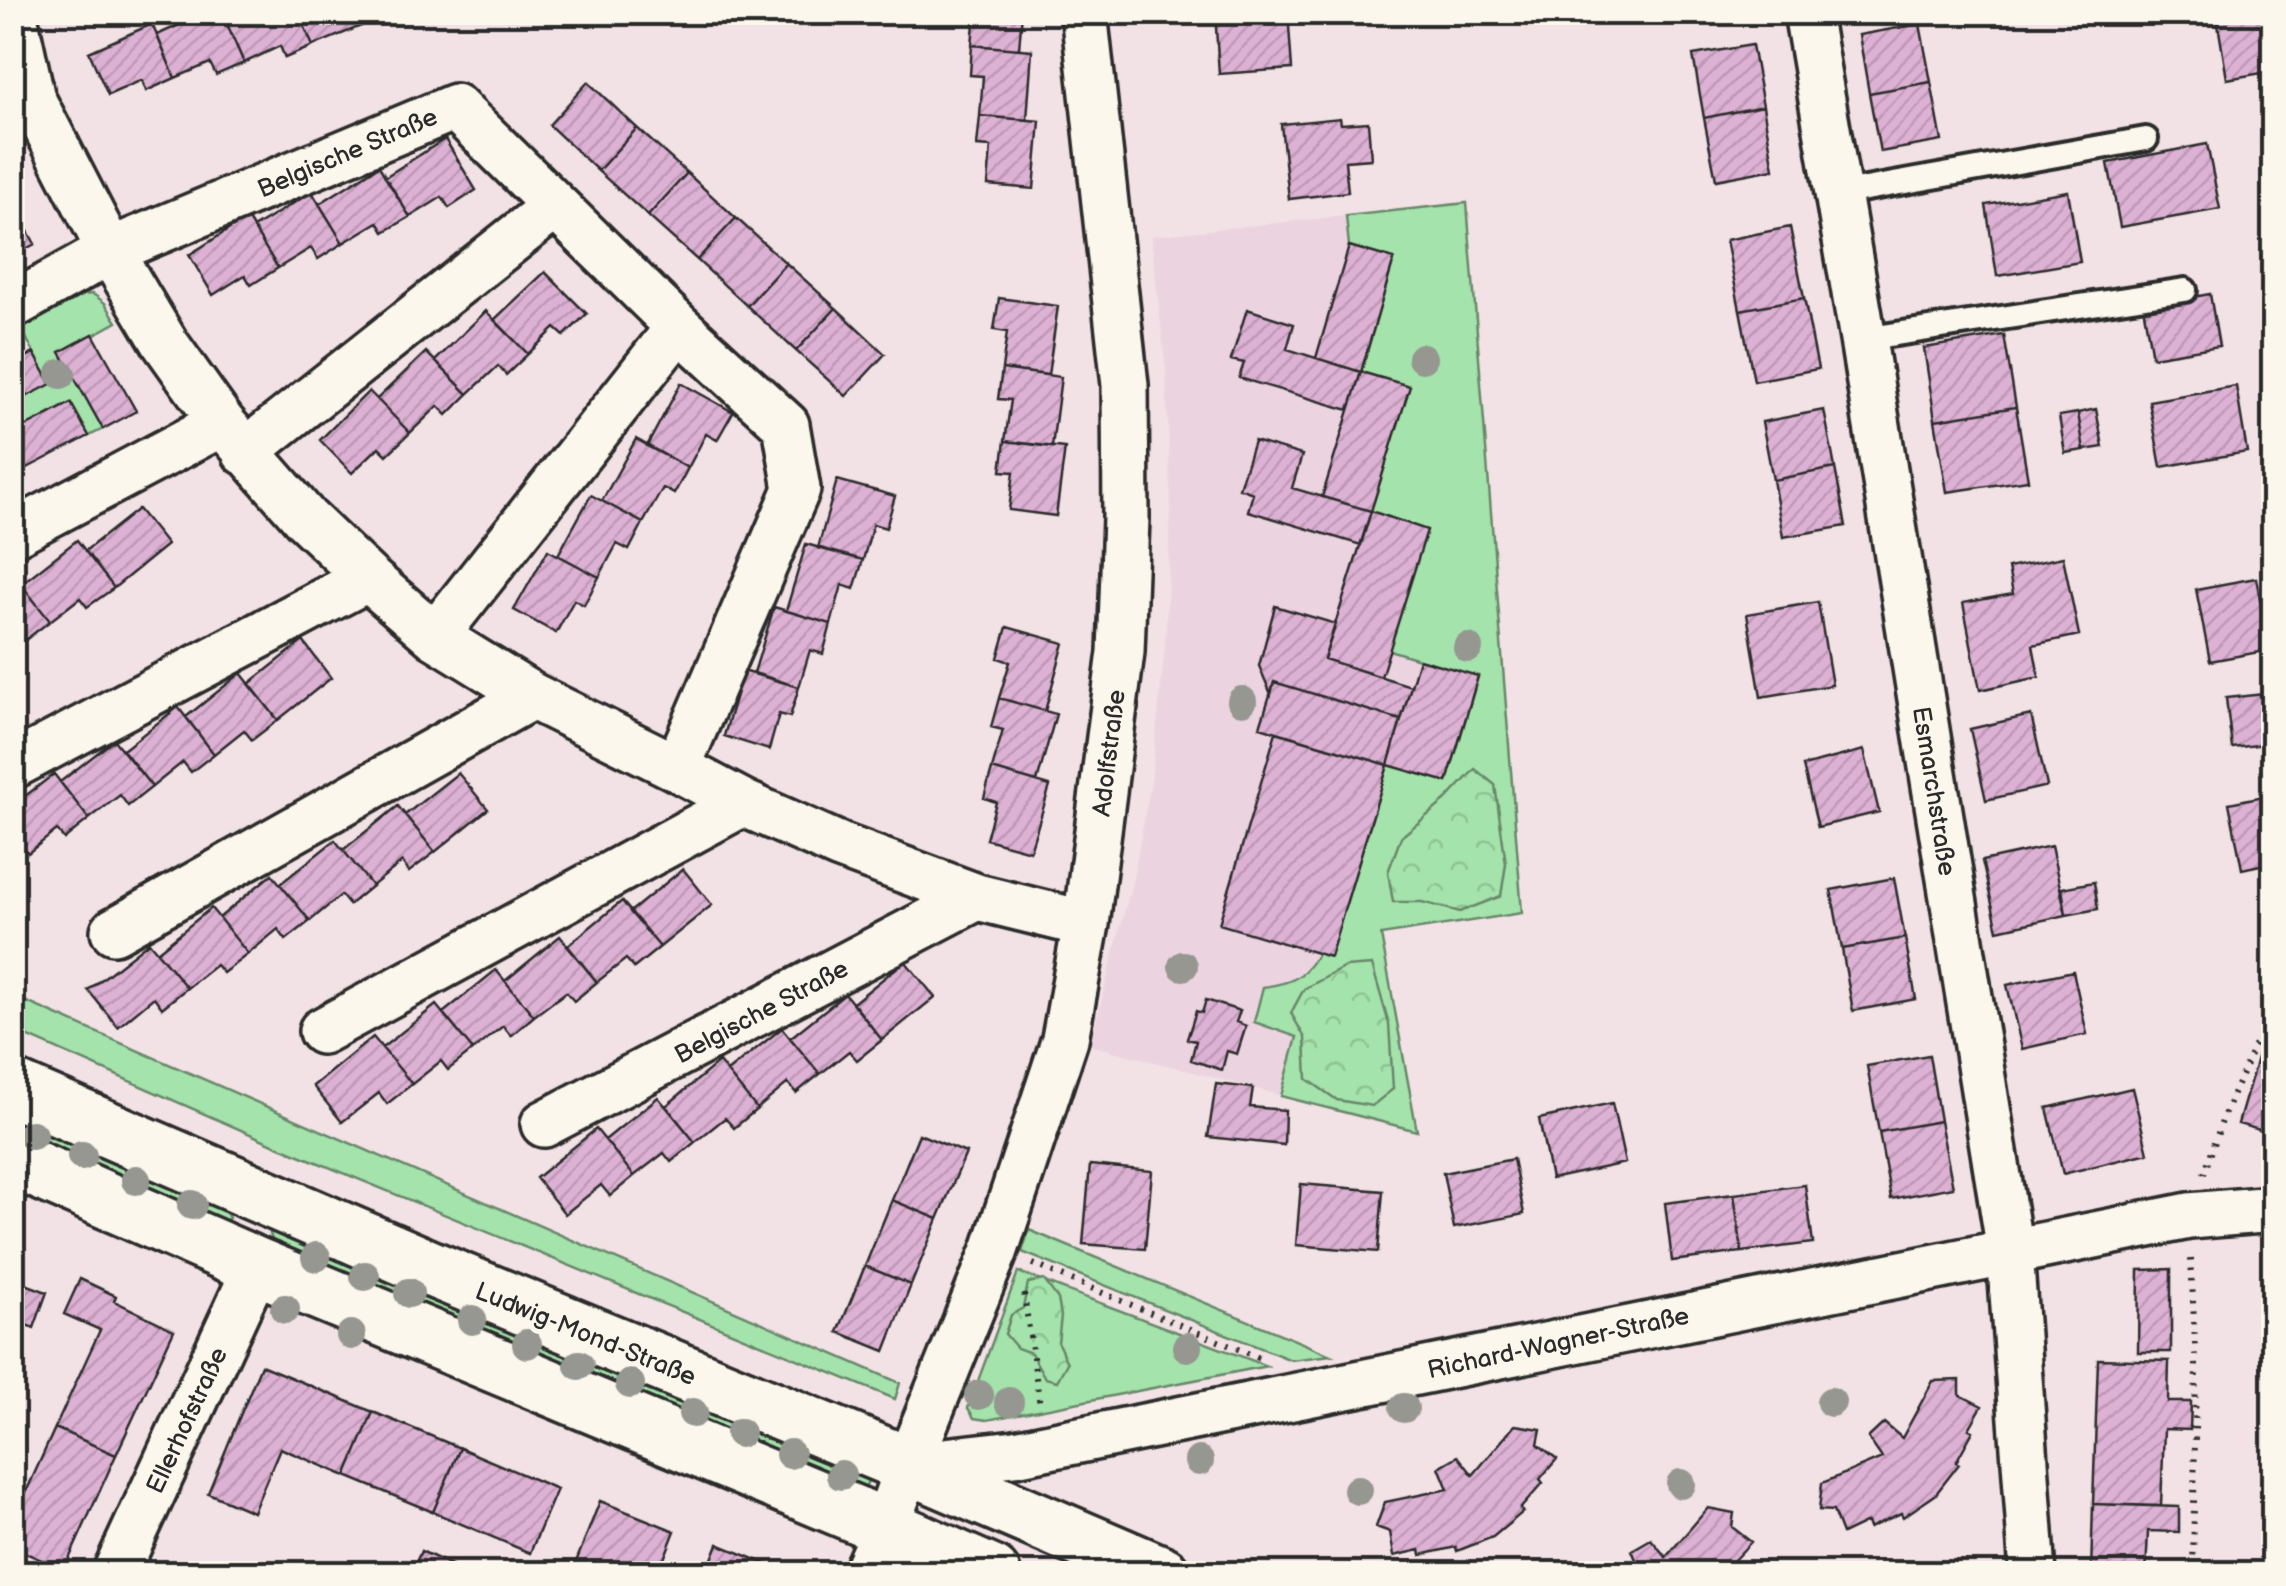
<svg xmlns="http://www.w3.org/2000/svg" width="2286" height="1586" font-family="'Balsamiq Sans',sans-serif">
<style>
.built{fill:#ecd3e0}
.grass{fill:#a4e3ab;stroke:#68876b;stroke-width:2.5}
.forest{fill:url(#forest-crowns);stroke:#68876b;stroke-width:2.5}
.building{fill:url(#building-hatch);stroke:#2b2b2b;stroke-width:2.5}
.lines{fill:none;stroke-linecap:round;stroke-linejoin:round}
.lane-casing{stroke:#2b2b2b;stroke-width:30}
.street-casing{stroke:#2b2b2b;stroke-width:52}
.secondary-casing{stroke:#2b2b2b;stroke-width:62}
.path{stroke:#2b2b2b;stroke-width:6;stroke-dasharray:2.5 8;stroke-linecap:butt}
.lane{stroke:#fbf7ec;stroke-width:22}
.street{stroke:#fbf7ec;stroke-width:45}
.secondary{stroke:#fbf7ec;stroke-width:55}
.tree{fill:#959790}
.labels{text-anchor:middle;stroke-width:10;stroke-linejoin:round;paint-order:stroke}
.street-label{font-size:25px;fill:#2b2b2b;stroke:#fbf7ec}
</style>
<defs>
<pattern id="forest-crowns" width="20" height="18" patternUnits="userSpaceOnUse" patternTransform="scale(2.5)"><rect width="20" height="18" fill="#a4e3ab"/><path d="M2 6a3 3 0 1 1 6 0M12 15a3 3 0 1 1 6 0" fill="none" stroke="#8dc393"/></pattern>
<pattern id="building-hatch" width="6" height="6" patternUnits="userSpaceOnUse" patternTransform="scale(2.5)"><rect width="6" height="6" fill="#ddb1d4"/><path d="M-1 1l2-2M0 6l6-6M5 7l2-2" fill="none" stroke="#be98b6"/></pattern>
</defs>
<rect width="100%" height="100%" fill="#f2e2e5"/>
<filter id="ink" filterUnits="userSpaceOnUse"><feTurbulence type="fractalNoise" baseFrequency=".01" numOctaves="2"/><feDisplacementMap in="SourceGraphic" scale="20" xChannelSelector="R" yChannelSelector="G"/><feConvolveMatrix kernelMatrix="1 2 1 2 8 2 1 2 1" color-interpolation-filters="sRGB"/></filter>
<g filter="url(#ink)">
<!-- built -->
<path class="built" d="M1467,203L1522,913L1381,935L1417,1131L1090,1045L1133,879L1151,782L1165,646L1171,509L1166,371L1151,236Z"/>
<!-- grass -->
<path class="grass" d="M1467,203L1522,913L1381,935L1417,1131L1281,1096L1297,1037L1254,1022L1263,987C1291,983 1303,979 1318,953L1330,957L1388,765L1447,782L1478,677L1389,650L1371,511L1409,387L1361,372L1394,259L1349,246L1346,216Z
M93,294L105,303L117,322L61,353L103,429L89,436L70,403L13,434V404L50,383L21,328L82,295Z
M13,996L900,1383L895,1399L280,1147L13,1030Z
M13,1116L224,1209L229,1218L219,1226L13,1137Z
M279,1229L870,1476L862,1495L275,1248L270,1234Z
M1029,1230L1331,1355L1291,1360L1022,1252Z
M1018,1272L1267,1366L987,1420L974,1418L968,1408Z"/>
<!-- forest -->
<path class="forest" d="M1475,769L1495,785L1506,864L1501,896L1460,912L1422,902H1393L1388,872L1401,837L1446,800Z
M1372,965L1389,1024L1393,1089L1372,1106L1337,1100L1307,1079L1305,1038L1291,1013L1304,989L1345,967Z
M1044,1280L1058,1299L1061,1316L1058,1343L1067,1363L1057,1381L1045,1378L1031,1353L1017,1348L1005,1334L1011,1315L1023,1308L1028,1283Z"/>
<!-- building -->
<path class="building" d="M208,12H222L244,63L216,75L210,63L175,78L157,35Z
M242,12H298L313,46L285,58L280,46L244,63L225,20Z
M298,12H375L378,19L313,46Z
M975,12H1022L1019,49L972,45Z
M1215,12H1288L1292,69L1219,74Z
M2216,12H2274V71L2227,79Z
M152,24L175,78L146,91L142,80L108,95L89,52Z
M1920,24L1931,82L1869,93L1859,35Z
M972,45L1032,50L1027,120L980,116L983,76L970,75Z
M1752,45L1763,106L1704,118L1693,55Z
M588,82L637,128L598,171L549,125Z
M1931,82L1942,141L1880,152L1869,93Z
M1763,106L1774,169L1716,180L1704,118Z
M980,116L1040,121L1034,189L988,185L991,147L977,146Z
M1340,118L1341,124L1368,122L1371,159L1345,161L1348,192L1289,199L1281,124Z
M637,128L687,173L648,216L598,171Z
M445,139L476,190L449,208L442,197L410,217L385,177Z
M2207,144L2220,209L2120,227L2108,163Z
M379,166L410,217L384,232L378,222L343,243L319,204Z
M687,173L736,218L697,260L648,216Z
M2068,191L2080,262L1997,276L1986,205Z
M312,192L343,243L318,259L311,248L278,268L253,228Z
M12,202L35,244L12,256Z
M247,218L278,268L251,285L245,275L213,295L189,255Z
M736,218L786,263L747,306L697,260Z
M1790,227L1804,298L1740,310L1726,240Z
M1349,246L1394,259L1361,372L1316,358Z
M786,263L836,308L796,351L747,306Z
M545,272L587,314L564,336L555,328L528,354L494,320Z
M2210,294L2219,346L2152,357L2143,306Z
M999,298L1058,306L1048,375L1002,369L1007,332L994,330Z
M1804,298L1818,369L1754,381L1740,310Z
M836,308L885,354L846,396L796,351Z
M1247,309L1294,324L1287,349L1361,372L1349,410L1239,378L1244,363L1231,360Z
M486,311L528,354L506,375L498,366L468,394L435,361Z
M93,334L136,411L103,429L60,352Z
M2004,335L2016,407L1935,420L1924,348Z
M426,352L468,394L447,415L438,406L410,433L377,399Z
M34,353L51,384L12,404V365Z
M1002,369L1061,377L1052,447L1005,441L1011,400L998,399Z
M1361,372L1410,386L1371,511L1322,497Z
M681,383L733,412L717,440L706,434L688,468L647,446Z
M2236,386L2247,452L2161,467L2149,401Z
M369,391L410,433L387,455L379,447L352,473L320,440Z
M71,403L89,436L12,476V434Z
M2016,407L2028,480L1947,492L1935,420Z
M2096,409L2103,447L2084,450L2078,413Z
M1824,410L1835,468L1773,480L1762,422Z
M2078,413L2084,450L2065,453L2059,416Z
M636,439L688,468L674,494L663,488L643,523L602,501Z
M1005,441L1065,448L1056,516L1009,510L1014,472L1001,471Z
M1254,441L1302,455L1292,488L1371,511L1361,545L1248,511L1253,493L1239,488Z
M1835,468L1846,526L1783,537L1773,480Z
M837,480L895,496L886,528L873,524L863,560L818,548Z
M591,495L643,523L629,550L617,544L599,577L558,555Z
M138,509L167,545L114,588L85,551Z
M1371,511L1427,530L1381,677L1324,659Z
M77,540L114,588L87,607L80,598L50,621L21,584Z
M806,544L863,560L854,589L842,585L831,624L786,611Z
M548,550L599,577L584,605L574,600L556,633L514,610Z
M2063,557L2079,635L2033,645L2039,677L1980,690L1963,603L2013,594L2008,568Z
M13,574L50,621L24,641L16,631L12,634Z
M2256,578L2270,650L2210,661L2196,589Z
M1818,602L1832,685L1761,697L1747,614Z
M1275,606L1336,624L1324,659L1411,686L1401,720L1274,682L1271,694L1259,666Z
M774,607L831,624L823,654L810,650L799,687L754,673Z
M1007,627L1064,643L1045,711L999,698L1010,662L998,658Z
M303,641L331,678L278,720L249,684Z
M1419,659L1478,676L1447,782L1388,765Z
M743,671L799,687L790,717L779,714L769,750L724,736Z
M241,673L278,720L252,740L244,730L214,754L186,717Z
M1274,682L1401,720L1388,765L1260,727Z
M2274,693V743L2232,748L2226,698Z
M999,698L1056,714L1037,782L992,769L1003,730L991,727Z
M178,707L214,754L191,772L183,762L152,787L123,750Z
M2031,715L2047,786L1986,800L1970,729Z
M1276,732L1388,765L1330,957L1219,924Z
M114,740L152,787L128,806L120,795L89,819L60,782Z
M1864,750L1879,812L1818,827L1803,766Z
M992,769L1050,786L1030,851L986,839L996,802L984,798Z
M458,773L488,809L435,852L405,815Z
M54,774L89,819L64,839L57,830L28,853L12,834V806Z
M2274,794V862L2242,869L2229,803Z
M398,806L435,852L409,872L402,862L372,886L343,850Z
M335,840L372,886L349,905L341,895L310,921L280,884Z
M2051,846L2066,915L1998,930L1982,861Z
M683,869L712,905L660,947L630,912Z
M272,874L310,921L286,940L278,929L248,954L219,918Z
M1894,878L1905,938L1842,949L1831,890Z
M2094,882L2098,909L2066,915L2062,888Z
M622,901L660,947L634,968L626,959L597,982L567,946Z
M211,908L248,954L223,973L216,965L187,988L157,952Z
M560,936L597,982L574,1001L566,992L534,1016L505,981Z
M1905,938L1916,999L1853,1011L1842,949Z
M149,942L187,988L162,1008L154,997L118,1027L88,990Z
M905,961L935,997L882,1040L853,1003Z
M496,970L534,1016L511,1036L503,1026L473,1050L443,1013Z
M2073,971L2087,1034L2022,1049L2007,985Z
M845,994L882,1040L857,1060L849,1051L820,1074L790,1038Z
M1206,1000L1240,1011L1236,1022L1246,1026L1237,1054L1227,1051L1222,1070L1191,1060L1196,1041L1187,1039L1196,1011L1202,1013Z
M436,1005L473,1050L448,1070L441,1061L412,1084L382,1048Z
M782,1028L820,1074L796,1093L788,1083L757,1109L727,1072Z
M373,1037L412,1084L387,1104L379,1093L342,1122L313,1086Z
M1929,1055L1940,1121L1879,1132L1867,1066Z
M2258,1055L2274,1059V1134L2238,1124Z
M719,1062L757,1109L734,1128L725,1118L695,1142L666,1106Z
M1216,1084L1253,1088L1250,1107L1285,1110L1284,1145L1208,1137Z
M2132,1088L2148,1153L2063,1174L2047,1108Z
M658,1097L695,1142L671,1162L664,1153L634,1176L605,1140Z
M1612,1103L1625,1163L1551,1179L1539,1119Z
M1940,1121L1953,1187L1891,1199L1879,1132Z
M596,1129L634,1176L610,1196L601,1185L565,1214L536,1178Z
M919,1134L966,1153L938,1219L892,1200Z
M1513,1159L1524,1214L1454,1228L1443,1173Z
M1090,1165L1152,1171L1145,1249L1083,1244Z
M1301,1184L1383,1191L1378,1252L1296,1245Z
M1805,1185L1813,1243L1742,1252L1734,1194Z
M1734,1194L1742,1252L1672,1261L1665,1203Z
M892,1200L938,1219L911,1285L865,1266Z
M865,1266L911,1285L885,1351L838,1332Z
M2171,1269V1352H2138L2139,1270Z
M12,1279L47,1292L34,1328L12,1320Z
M80,1279L116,1296L114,1301L174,1330L116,1455L55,1428L100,1330L64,1314Z
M2098,1359L2169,1361L2168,1402H2191L2190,1430L2164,1429L2161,1506L2093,1504Z
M261,1365L373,1412L346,1476L280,1448L253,1512L208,1493Z
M1960,1380V1395L1982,1406L1969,1429L1973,1431L1956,1462L1959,1464L1935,1495L1903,1517L1901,1513L1869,1528L1867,1522L1842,1534L1833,1511L1819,1510L1822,1483L1882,1458L1868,1438L1884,1423L1902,1438L1933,1381Z
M373,1412L460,1448L433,1512L346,1476Z
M1515,1425L1541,1429L1538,1444L1557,1459L1540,1479L1543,1483L1520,1509L1523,1512L1493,1537L1457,1551L1456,1547L1421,1555L1420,1550L1394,1556L1390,1532L1376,1527L1385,1502L1448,1489L1439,1467L1458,1456L1473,1475Z
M55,1428L116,1455L64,1570L12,1547V1523Z
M460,1448L557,1489L530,1553L433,1512Z
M600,1501L675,1531L658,1574H603L576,1562Z
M2093,1504L2179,1507V1532L2148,1531L2146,1574H2091Z
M1708,1508L1734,1513L1732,1527L1751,1542L1732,1562L1737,1566L1729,1574H1631L1641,1572L1632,1550L1651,1539L1666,1557Z
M718,1544L791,1574H706Z
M421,1551L471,1574H411Z"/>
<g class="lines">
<defs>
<path id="lane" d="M1838,194L2146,139
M1863,339L2185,290"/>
<path id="street" d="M13,12L32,99L110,251L165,343L222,423L306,519L368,578L435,636L532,696L677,768L743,803L840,846L977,897L1086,924
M1807,12L1863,339L2010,1251L2033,1574
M12,306L110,251L455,107L679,327L786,425L797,489L677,768
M245,452L555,206
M12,534L222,423
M435,636L679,327
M12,766L368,578
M114,931L532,696
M322,1031L743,803
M544,1124L977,897
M908,1465L995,1250L1065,1039L1086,924L1121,652L1126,518L1125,385L1084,12
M115,1574L257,1266
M865,1574L886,1527L908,1465L1015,1453L2189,1216L2274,1209"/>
<path id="secondary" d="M12,1088L429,1268L908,1465L1162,1574
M12,1159L257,1266L886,1527L992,1574"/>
</defs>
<!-- lane casing -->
<use href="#lane" class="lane-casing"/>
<!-- street casing -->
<use href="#street" class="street-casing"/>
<!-- secondary casing -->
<use href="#secondary" class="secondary-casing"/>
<!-- path -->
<path class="path" d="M2204,1174L2224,1115L2255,1044L2274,1041
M2191,1259L2196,1364L2193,1574
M1033,1264L1262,1359
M1024,1294L1040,1406"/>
<!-- lane -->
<use href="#lane" class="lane"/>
<!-- street -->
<use href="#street" class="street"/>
<!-- secondary -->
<use href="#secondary" class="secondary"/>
</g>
<!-- trees -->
<g class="tree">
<circle cx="1422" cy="358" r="15"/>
<circle cx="61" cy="374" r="15"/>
<circle cx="1468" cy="648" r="15"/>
<circle cx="1242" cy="701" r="15"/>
<circle cx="1183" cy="966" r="15"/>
<circle cx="32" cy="1135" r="15"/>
<circle cx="82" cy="1156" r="15"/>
<circle cx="136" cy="1180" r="15"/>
<circle cx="192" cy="1205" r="15"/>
<circle cx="316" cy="1257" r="15"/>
<circle cx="365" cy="1276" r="15"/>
<circle cx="409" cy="1293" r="15"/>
<circle cx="285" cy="1309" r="15"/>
<circle cx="472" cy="1320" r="15"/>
<circle cx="351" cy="1335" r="15"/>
<circle cx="527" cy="1344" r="15"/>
<circle cx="1187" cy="1347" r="15"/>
<circle cx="579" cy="1365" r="15"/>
<circle cx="630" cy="1384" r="15"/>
<circle cx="979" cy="1395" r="15"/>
<circle cx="1009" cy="1402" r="15"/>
<circle cx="1831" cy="1402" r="15"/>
<circle cx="1404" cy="1408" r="15"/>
<circle cx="693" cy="1413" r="15"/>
<circle cx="740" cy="1433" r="15"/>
<circle cx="790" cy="1454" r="15"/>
<circle cx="1199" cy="1461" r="15"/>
<circle cx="841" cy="1475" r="15"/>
<circle cx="1681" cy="1484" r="15"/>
<circle cx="1358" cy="1490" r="15"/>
</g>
</g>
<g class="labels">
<!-- street labels -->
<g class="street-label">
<text transform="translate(347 152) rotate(-23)" y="9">Belgische Straße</text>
<text transform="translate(1108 753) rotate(-83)" y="9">Adolfstraße</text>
<text transform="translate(1935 791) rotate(81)" y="9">Esmarchstraße</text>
<text transform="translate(761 1011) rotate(-28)" y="9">Belgische Straße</text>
<text transform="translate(586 1333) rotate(22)" y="9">Ludwig-Mond-Straße</text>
<text transform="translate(1558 1342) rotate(-12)" y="9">Richard-Wagner-Straße</text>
<text transform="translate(186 1420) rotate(-65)" y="9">Ellerhofstraße</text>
</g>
</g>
<!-- margin -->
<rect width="2286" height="1586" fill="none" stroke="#fbf7ec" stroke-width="50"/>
<rect x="25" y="25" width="2236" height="1536" fill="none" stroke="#2b2b2b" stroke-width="4" filter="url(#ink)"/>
</svg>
